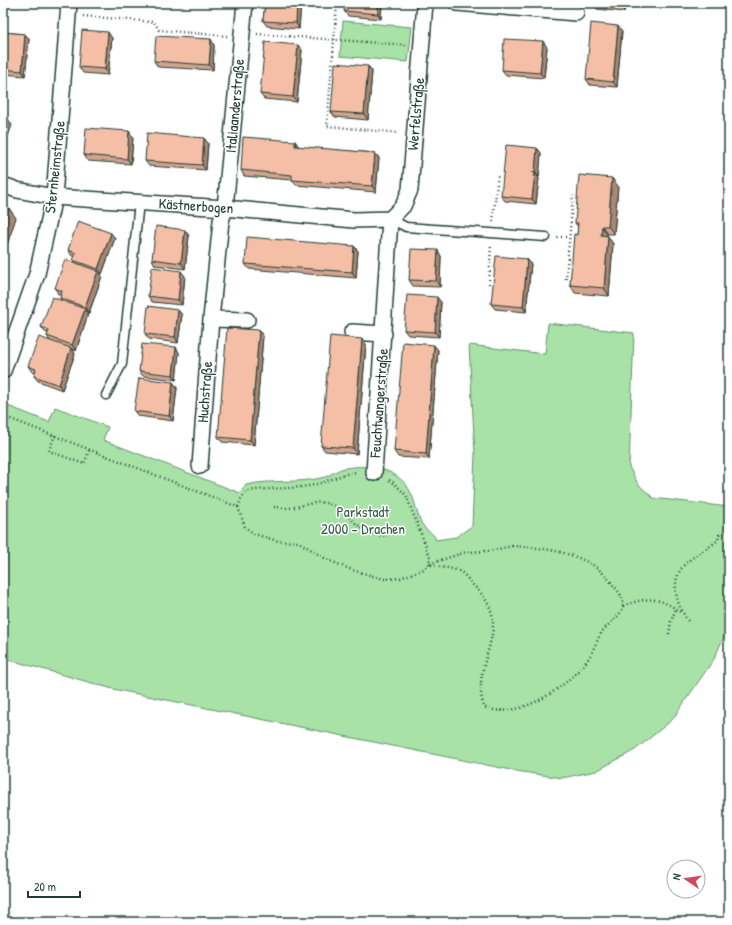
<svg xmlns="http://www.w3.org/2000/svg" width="732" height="925" font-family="'Patrick Hand',sans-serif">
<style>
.green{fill:#a8e2a7;stroke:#64906e}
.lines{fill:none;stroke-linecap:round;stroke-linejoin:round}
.service-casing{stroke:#1f3d34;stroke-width:11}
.minor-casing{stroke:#1f3d34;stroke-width:18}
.path{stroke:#1f3d34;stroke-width:2.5;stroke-dasharray:1 3;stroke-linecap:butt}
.service{stroke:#fff;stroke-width:8}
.minor{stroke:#fff;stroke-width:15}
.wall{fill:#d2a48f;stroke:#1f3d34}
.shaded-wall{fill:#ab8674;stroke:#1f3d34}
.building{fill:#f4bfa6;stroke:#1f3d34}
.labels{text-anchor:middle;stroke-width:3;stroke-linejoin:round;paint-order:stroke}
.street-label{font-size:15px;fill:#1f3d34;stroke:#fff}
.park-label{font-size:15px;fill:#3a5e4b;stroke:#fff}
</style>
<rect width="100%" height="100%" fill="#fff"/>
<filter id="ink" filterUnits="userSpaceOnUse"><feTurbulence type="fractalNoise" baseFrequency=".025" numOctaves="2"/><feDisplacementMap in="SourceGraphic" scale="8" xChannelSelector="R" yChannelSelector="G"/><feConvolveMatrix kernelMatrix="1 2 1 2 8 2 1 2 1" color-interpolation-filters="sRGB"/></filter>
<g filter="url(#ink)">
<!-- green -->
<path class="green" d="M343,21L412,27L408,62L340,56Z
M548,323L634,333L629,467L638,484L653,498L729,507V625L714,659L672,720L635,750L596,771L562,778L516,771L113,689L3,658V404L49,422L55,407L108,427L103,440L240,493L246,485C271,479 299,484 325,477C330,475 336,471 341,469C366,463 399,467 411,493C416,503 417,518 424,527C428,533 433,531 436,540L456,537L472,526L475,454L469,345L545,354Z"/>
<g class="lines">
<defs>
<path id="service" d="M390,219L406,227L546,237
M106,395L122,364L139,202"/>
<path id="minor" d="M457,3L576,13
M3,185L17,190L54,197L225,208L354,220L390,219
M390,219L403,206L410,190L425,3
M211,319L247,320
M352,332L384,334
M3,371L37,274L54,197L69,3
M200,466L211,319L221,221L225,208L245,3
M374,473L390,219"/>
</defs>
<!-- service casing -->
<use href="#service" class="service-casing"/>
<!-- minor casing -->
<use href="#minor" class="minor-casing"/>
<!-- path -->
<path class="path" d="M337,3L327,126L399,133
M83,16L154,22L159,30L227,36
M257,34L406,45
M493,221L498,174
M557,237H569
M566,279L573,195
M489,284L491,244
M3,416L238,507L245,527L254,534L278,541L299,542L326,559L352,570L384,579L400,578L424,569L429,564L430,557L406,495L394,483L387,479
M55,435L49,451L84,464L90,448
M238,507L241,499L247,491C268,488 289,489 309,486C326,483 341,473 358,472
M274,507C278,507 282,508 286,508C300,508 316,499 329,504C351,511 361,540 388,535
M512,546C537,547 569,551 591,564C599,568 608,578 613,585C618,591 623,596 623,604C624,615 608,623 602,632C596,641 593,653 586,662C567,687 517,722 484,707C483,703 481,697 481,692C478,652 514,623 474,586C469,581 465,574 459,571C450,567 439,568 429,564L466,552L489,551Z
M623,606C648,596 660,597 682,613
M688,621C676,604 669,581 685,564C693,556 709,548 718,540L720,531
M669,634L671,621L676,609"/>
<!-- service -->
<use href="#service" class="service"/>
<!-- minor -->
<use href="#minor" class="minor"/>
</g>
<!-- wall -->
<path class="wall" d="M103,3H116V4Z
M265,3H301L299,29L267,26L263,21Z
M382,3L381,19L348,16L344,11Z
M593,3H625L624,12L597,9L593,4Z
M622,31L617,87L590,85L586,79Z
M3,32L25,34L29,39L25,76L3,74Z
M112,38L108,75L83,73L79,67Z
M214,45L213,70L158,67L154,61Z
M547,47L544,78L506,75L502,70Z
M302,50L297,102L264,99L260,94Z
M368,66L372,71L368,120L335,117L331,112Z
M133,137L131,164L88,161L84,155Z
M295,141L299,147L375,153L379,158L376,192L296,185L292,180L244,176L241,170Z
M208,143L206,170L149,166L145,161Z
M537,148L541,153L539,177H538L539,178L536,204L505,201L501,196Z
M618,186L614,234H607V236L613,244L609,296L575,293L570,285L577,235L578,227L575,223Z
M185,230L189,236L185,269L155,265L152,259Z
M115,238L102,274H100L102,276L89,313L87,312L88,314L76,351L72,349L75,354L62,390L38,381L34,376L35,373L32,372L28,366L50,341L47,336L48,333L45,332L41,327L62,301L60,298L61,295L58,294L55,288L75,263L73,260L75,257L72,256L68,250Z
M354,246L358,251L356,278L249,269L245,264Z
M441,256L440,287L413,286L409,280Z
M527,259L531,264L526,312L495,309L491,304Z
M185,276L182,305L152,302L148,296Z
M441,302L439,337L408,335L404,330Z
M178,310L182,315L178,343L149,339L145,334Z
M259,330L263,336L254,445L222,442L218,437Z
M366,344L357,454L325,451L321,446Z
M176,347L179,353L176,380L143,376L139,371Z
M438,350L429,459L398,457L394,451Z
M173,382L177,388L173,421L138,416L134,411Z"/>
<!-- shaded-wall -->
<path class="shaded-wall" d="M297,3H301L299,29L296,23Z
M378,3H382L381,19L378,14Z
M620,3H625L624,12L620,6Z
M618,26L622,31L617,87L613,82Z
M108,32L112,38L108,75L105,69Z
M25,34L29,39L25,76L22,71Z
M211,39L214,45L213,70L209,65Z
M543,41L547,47L544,78L540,73Z
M298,45L302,50L297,102L293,97Z
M368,66L372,71L368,120L364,114Z
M8,119L12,125L4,148L3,147V134Z
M129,131L133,137L131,164L127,159Z
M204,138L208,143L206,170L202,165Z
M295,141L299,147L295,146Z
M537,148L541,153L539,177L535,172Z
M375,153L379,158L376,192L372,186Z
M535,173L539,178L536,204L532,199Z
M612,178L618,186L614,234L608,226Z
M9,208L16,218L3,257V225Z
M602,226L607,234V243L601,235Z
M185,230L189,236L185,269L181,263Z
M111,233L115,238L102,274L98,269Z
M608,236L613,244L609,296L604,288Z
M354,246L358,251L356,278L352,272Z
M438,250L441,256L440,287L436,281Z
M527,259L531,264L526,312L523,307Z
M98,271L102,276L89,313L85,307Z
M181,271L185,276L182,305L178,300Z
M437,297L441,302L439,337L435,332Z
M85,309L88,314L76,351L72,345Z
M178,310L182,315L178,343L175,337Z
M259,330L263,336L254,445L250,440Z
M362,339L366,344L357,454L353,448Z
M434,345L438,350L429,459L426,454Z
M176,347L179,353L176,380L173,375Z
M71,348L75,354L62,390L59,385Z
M173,382L177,388L173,421L169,416Z"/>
<!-- building -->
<path class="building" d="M265,3H297L296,23L263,21Z
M345,3H378V14L344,11Z
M593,3H620V6L593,4Z
M591,23L618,26L613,82L586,79Z
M82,30L108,32L105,69L79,67Z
M3,32L25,34L22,71L3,69Z
M156,36L211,39L209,65L154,61Z
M504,39L543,41L540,73L502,70Z
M265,42L298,45L293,97L260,94Z
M335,63L368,66L364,114L331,112Z
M3,117L8,119L3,134Z
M86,128L129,131L127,159L84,155Z
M147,133L204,138L202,165L145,161Z
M243,137L295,141V146L375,153L372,186L292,180V175L241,170Z
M506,145L537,148L535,172H532L535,173L532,199L501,196Z
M579,175L612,178L608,226H602L601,235L608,236L604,288L570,285L574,234L577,235L578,223H575Z
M3,206L9,208L3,225Z
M78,221L111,233L98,269L73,260L76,253L68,250Z
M156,226L185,230L181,263L152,259Z
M247,237L354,246L352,272L245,264Z
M411,249L438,250L436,281L409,280Z
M496,256L527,259L523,307L491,304Z
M65,259L98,271L85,307L60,298L62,291L55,288Z
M152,267L181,271L178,300L148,296Z
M407,295L437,297L435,332L404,330Z
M52,297L85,309L72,345L47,336L49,330L41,327Z
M148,306L178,310L175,337L145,334Z
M227,328L259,330L250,440L218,437Z
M330,336L362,339L353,448L321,446Z
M39,337L71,348L59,385L34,376L36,369L28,366Z
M403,342L434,345L426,454L394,451Z
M142,344L176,347L173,375L139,371Z
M139,378L173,382L169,416L134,411Z"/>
</g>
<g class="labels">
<!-- street labels -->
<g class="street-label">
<text transform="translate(235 106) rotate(-85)" y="5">Italiaanderstraße</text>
<text transform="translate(416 114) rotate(-85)" y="5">Werfelstraße</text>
<text transform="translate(55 167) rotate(-84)" y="5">Sternheimstraße</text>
<text transform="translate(196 206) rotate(4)" y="5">Kästnerbogen</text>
<text transform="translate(205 392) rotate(-86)" y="5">Huchstraße</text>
<text transform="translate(379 403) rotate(-86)" y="5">Feuchtwangerstraße</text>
</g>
<!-- park labels -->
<g class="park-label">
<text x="363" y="517">Parkstadt<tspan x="363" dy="17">2000 – Drachen</tspan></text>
</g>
</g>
<!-- margin -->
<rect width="732" height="925" fill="none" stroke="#fff" stroke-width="16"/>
<rect x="8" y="8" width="716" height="909" fill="none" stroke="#1f3d34" stroke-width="1.5" filter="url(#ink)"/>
<!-- north arrow -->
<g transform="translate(686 879) rotate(283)"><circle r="19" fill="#ffffff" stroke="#a5b1ae"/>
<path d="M0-3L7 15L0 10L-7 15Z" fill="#d1495b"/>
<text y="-6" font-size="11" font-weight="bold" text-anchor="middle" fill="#1f3d34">N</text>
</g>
<!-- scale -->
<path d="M28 891v6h52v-6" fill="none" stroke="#1f3d34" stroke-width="2"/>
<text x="34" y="891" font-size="12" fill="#1f3d34" stroke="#ffffff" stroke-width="3" paint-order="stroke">20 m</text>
</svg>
